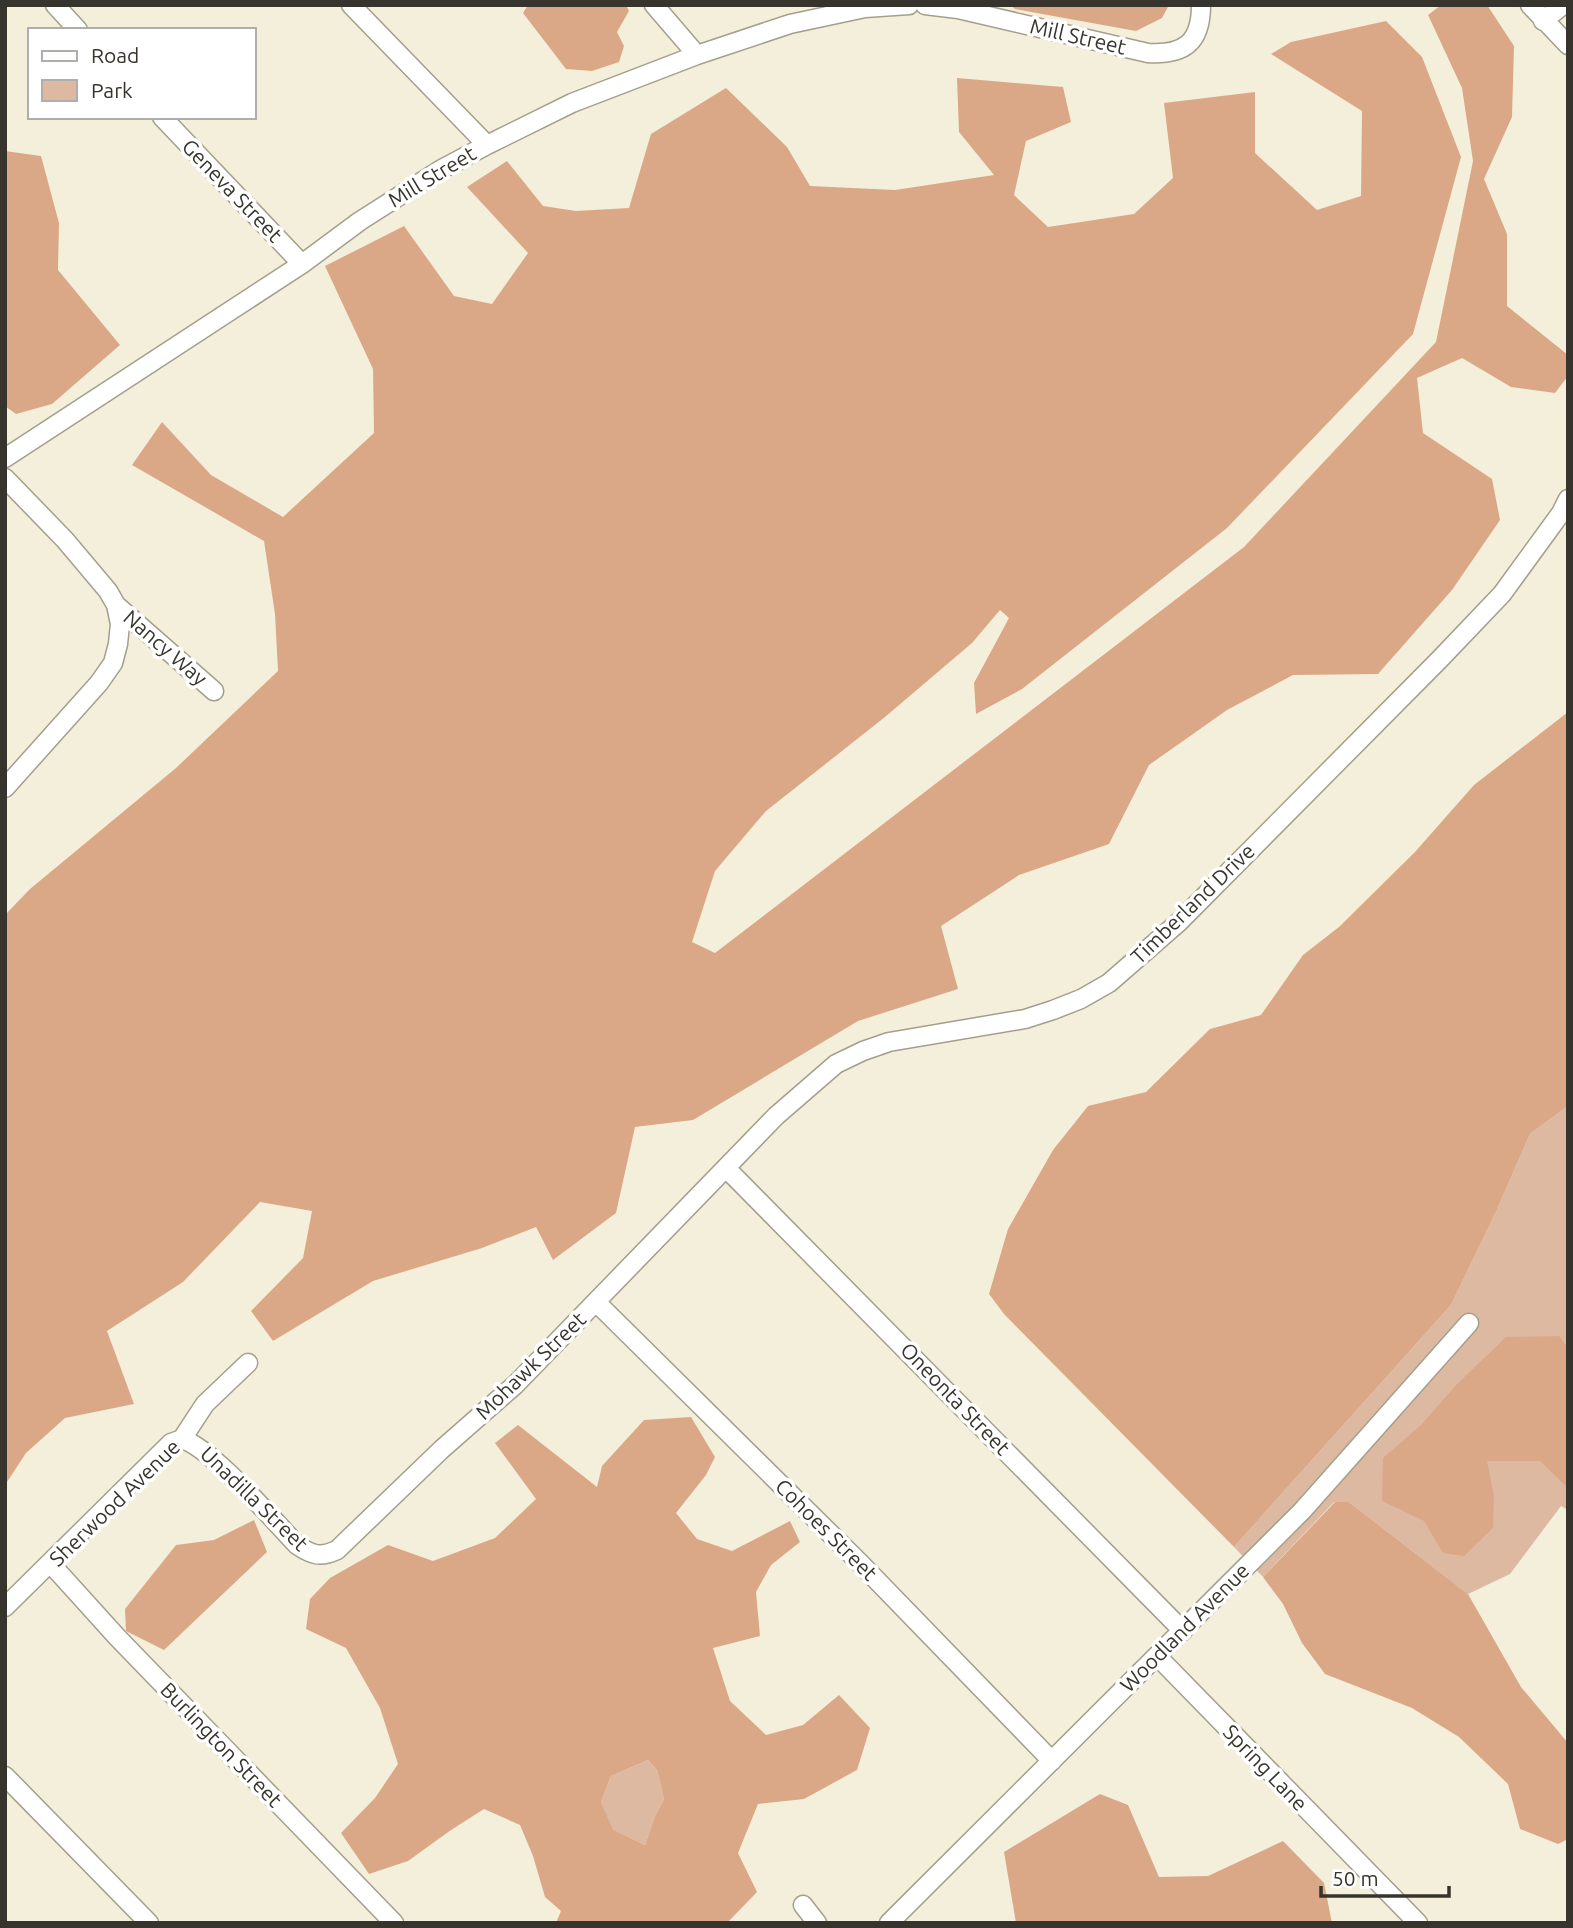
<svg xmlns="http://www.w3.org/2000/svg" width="1573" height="1928" font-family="Ubuntu,sans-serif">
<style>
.green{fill:#deb9a2}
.forest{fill:#dba887;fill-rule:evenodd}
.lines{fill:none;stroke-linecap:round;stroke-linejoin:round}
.street-casing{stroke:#a49f8c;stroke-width:21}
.street{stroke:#fff;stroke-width:18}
.labels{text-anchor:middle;stroke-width:7;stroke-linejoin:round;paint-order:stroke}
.street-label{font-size:21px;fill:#36342c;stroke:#fff}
</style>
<rect width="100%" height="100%" fill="#f4efda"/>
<!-- green -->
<path class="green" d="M1568,1106V1510L1561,1506L1510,1574L1468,1594L1349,1502H1334L1263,1577L1234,1547L1451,1305L1495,1214L1530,1134Z
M648,1760L657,1770L664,1799L655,1816L645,1845L612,1830L601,1802L611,1776Z"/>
<!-- forest -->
<path class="forest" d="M528,5H626L629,11L617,32L624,46L619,62L592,71L566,69L523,13Z
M1010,5H1169L1162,18L1136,31L1015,9Z
M1441,5H1487L1514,46L1512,117L1484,179L1507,234V306L1568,355V376L1555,393L1511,387L1462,358L1417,378L1423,433L1492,479L1500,520L1452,590L1378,674L1293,675L1227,710L1149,765L1109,844L1019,875L941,926L958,989L858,1021L693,1120L635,1127L616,1213L553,1260L536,1227L482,1248L373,1281L273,1341L251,1311L303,1258L312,1211L260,1202L183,1282L107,1331L134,1404L65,1418L26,1453L5,1485V915L30,889L176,768L278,671L275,614L264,541L132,465L162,422L211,475L283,517L374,433L373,369L325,266L404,226L454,296L492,304L528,253L467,187L507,161L543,206L576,211L629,208L651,134L726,88L787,147L810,186L895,190L994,175L959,132L957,78L1063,87L1071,122L1026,141L1014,195L1048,227L1134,214L1173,178L1164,103L1255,92V153L1317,210L1361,196L1362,111L1271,54L1291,42L1386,21L1422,57L1461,157L1413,334L1227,528L1022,689L976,714L974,683L1009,618L1000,610L972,643L885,717L766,811L715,871L692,942L715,953L1244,547L1436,342L1473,161L1462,88L1428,15Z
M5,151L41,156L59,223L58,270L120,345L52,404L16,414L5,406Z
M1568,712V1106L1530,1134L1495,1214L1451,1305L1234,1547L1004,1314L989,1294L1008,1229L1053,1150L1088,1106L1146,1092L1210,1029L1261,1015L1303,955L1339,927L1415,852L1474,785Z
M1559,1336L1568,1348V1488L1540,1461H1487L1494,1496L1493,1528L1464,1556L1443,1553L1424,1521L1382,1501L1383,1458L1421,1425L1456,1385L1506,1337Z
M691,1417L715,1457L706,1475L676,1513L697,1539L732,1551L790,1521L800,1542L771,1565L756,1592L760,1636L713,1648L730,1701L766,1735L803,1725L839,1695L870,1728L857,1770L804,1799L758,1804L738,1853L757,1892L727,1923H556L561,1911L545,1897L533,1856L520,1825L484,1809L451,1830L408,1861L369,1874L341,1833L375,1798L398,1764L380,1708L346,1648L306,1629L310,1599L330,1578L388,1545L433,1561L495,1538L536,1499L495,1443L518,1425L597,1487L602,1466L644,1420ZM648,1760L657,1770L664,1799L655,1816L645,1845L613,1830L601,1802L611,1776Z
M1335,1502H1349L1468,1594L1521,1687L1568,1743V1839L1558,1844L1520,1829L1508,1784L1459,1737L1412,1708L1325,1674L1302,1643L1283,1604L1263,1577Z
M254,1520L267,1552L164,1650L126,1631L125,1609L176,1545L214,1540Z
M1100,1794L1128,1805L1159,1877L1208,1876L1283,1841L1324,1883L1332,1923H1016L1004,1852Z"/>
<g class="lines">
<defs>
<path id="street" d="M55,5L78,30
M351,5L487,145
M654,5L697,55
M925,5L958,9L1148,53C1184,55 1201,43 1201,5
M1530,5L1568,45
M1543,21L1563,5
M162,117L302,264
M5,458L302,264L360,221L440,170L487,145L572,103L697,55L790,24L865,8L909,5
M5,478L65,540L108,591L116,605L120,624L118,644L113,663L99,683L5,788
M116,605L214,691
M726,1168L1183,1631
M597,1303L860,1563L1052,1761
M182,1439C213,1449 272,1519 297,1545C312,1555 320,1558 337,1550L442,1449L515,1385L776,1116L836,1064L863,1051L889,1042L1025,1019L1053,1010L1081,999L1109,983L1179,922L1440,659L1502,594L1561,513L1568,499
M51,1564L117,1637L394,1923
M5,1607L171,1443L182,1439L205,1404L248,1363
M1157,1656L1418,1923
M5,1776L149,1923
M803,1905L817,1923
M889,1923L1302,1511L1469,1323"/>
</defs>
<!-- street casing -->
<use href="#street" class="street-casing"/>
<!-- street -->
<use href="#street" class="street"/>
</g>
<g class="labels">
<!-- street labels -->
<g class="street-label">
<text transform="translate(1078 37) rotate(13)" y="7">Mill Street</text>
<text transform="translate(432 177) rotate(-31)" y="7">Mill Street</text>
<text transform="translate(232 191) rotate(46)" y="7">Geneva Street</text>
<text transform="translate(165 648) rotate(41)" y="7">Nancy Way</text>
<text transform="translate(1193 904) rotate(-44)" y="7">Timberland Drive</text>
<text transform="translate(531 1366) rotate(-44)" y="7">Mohawk Street</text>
<text transform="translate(955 1399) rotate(46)" y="7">Oneonta Street</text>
<text transform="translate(254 1499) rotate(44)" y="7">Unadilla Street</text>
<text transform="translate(115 1503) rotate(-44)" y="7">Sherwood Avenue</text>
<text transform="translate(826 1530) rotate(45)" y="7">Cohoes Street</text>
<text transform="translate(1185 1628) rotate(-45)" y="7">Woodland Avenue</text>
<text transform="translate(221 1745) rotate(46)" y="7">Burlington Street</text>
<text transform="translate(1265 1768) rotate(46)" y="7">Spring Lane</text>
</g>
</g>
<!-- border -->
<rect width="1573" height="1928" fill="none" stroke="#36342c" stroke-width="14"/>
<!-- legend -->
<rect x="28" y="28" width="228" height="91" fill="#ffffff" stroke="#afaeab" stroke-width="2"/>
<rect x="42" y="51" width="35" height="10" fill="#ffffff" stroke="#afaeab" stroke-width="2"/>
<text x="91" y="63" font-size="21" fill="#36342c">Road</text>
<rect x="42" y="80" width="35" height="21" fill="#deb9a2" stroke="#afaeab" stroke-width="2"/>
<text x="91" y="98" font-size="21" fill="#36342c">Park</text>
<!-- scale -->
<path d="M1321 1886v10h128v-10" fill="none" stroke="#36342c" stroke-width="3.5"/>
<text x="1332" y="1886" font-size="21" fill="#36342c" stroke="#ffffff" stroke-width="5" paint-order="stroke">50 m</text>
</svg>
